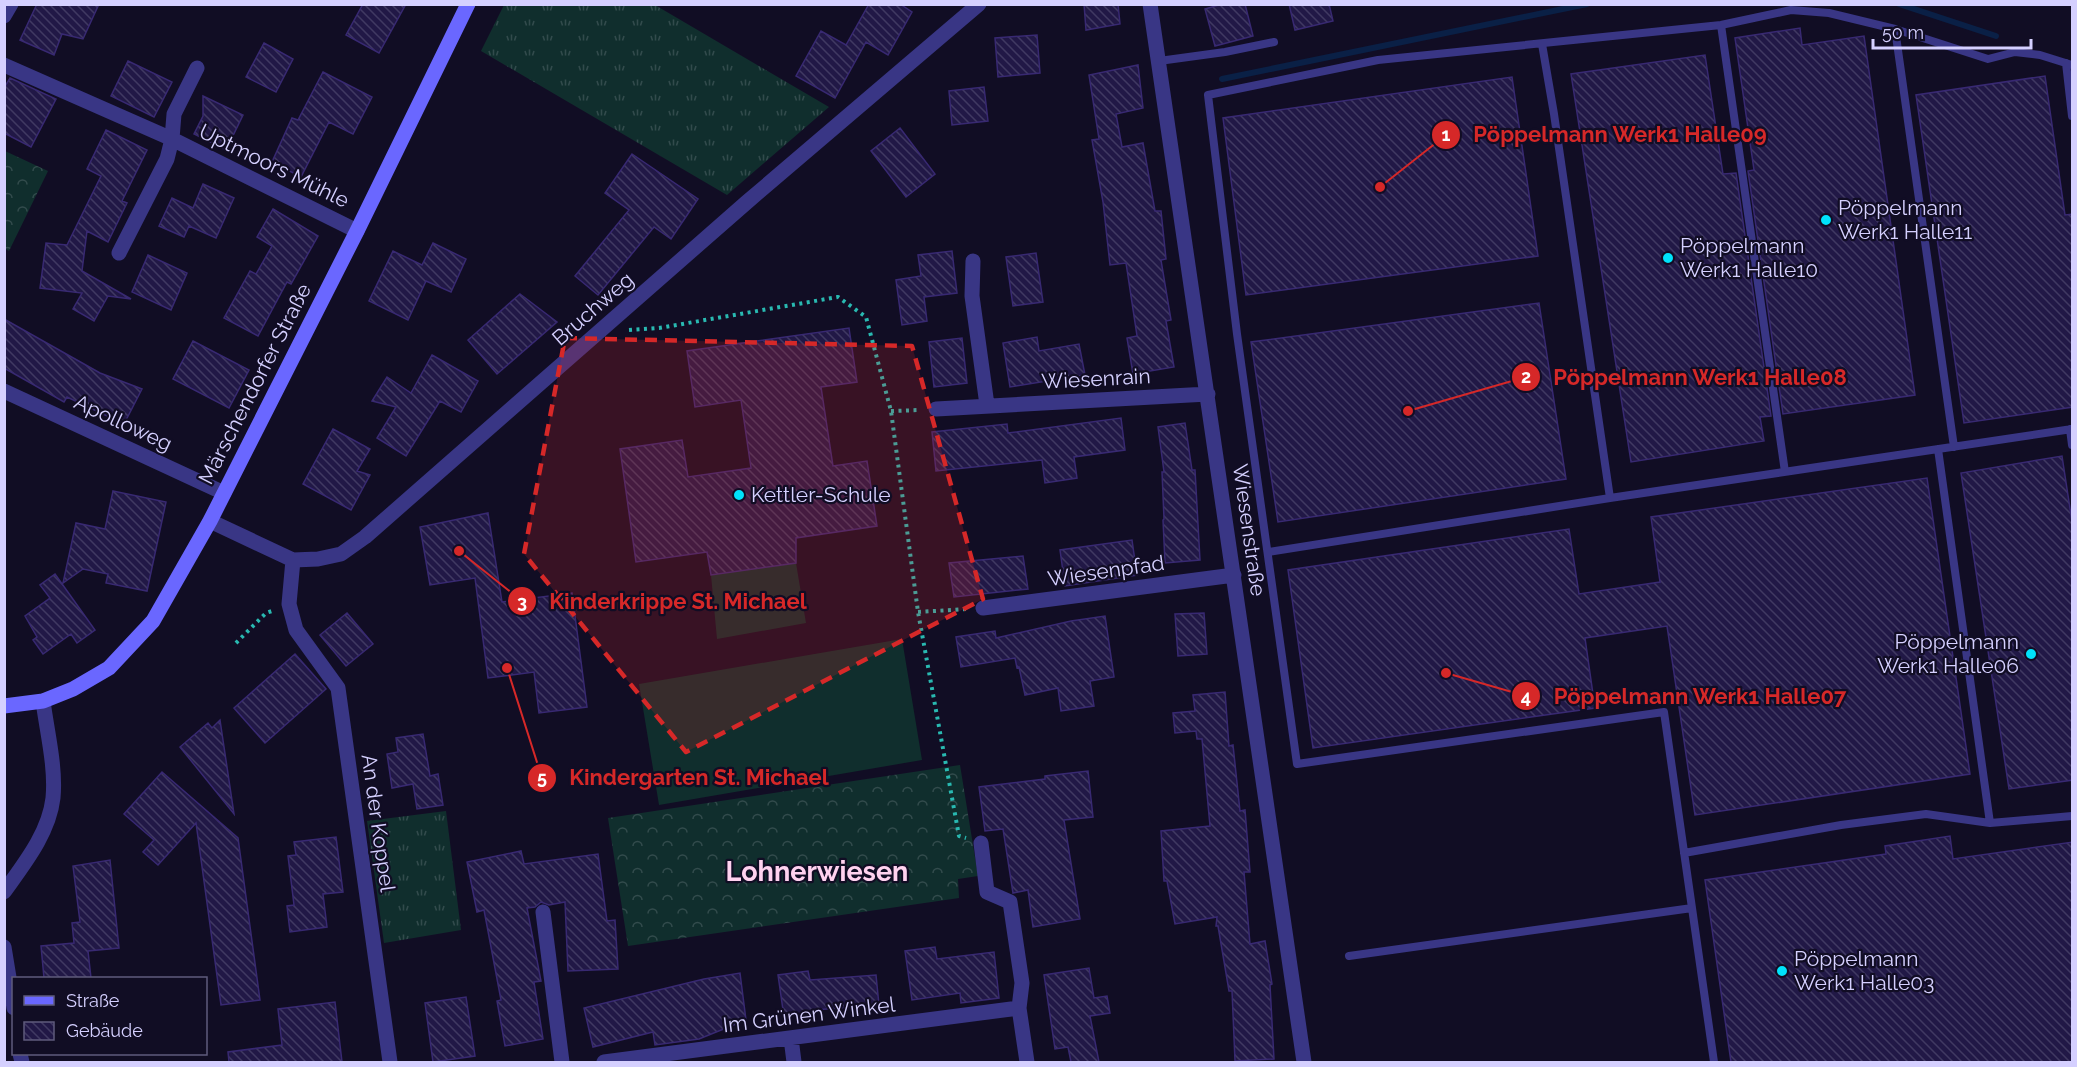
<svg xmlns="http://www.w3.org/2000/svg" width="2077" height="1067" font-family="Raleway,sans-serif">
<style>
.grass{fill:url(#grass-tufts)}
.forest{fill:url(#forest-crowns)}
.garden{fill:#102e2d}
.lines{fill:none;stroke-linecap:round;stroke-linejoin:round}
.stream{stroke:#0a2046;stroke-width:6}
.building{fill:url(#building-back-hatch);stroke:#382972;stroke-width:1.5}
.path{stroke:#29b9b1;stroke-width:4;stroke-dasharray:3 4.5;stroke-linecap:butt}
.lane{stroke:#393685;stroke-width:8}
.street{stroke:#393685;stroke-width:15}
.secondary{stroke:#6a67ff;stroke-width:15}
.marked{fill:#d62828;fill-opacity:0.2;stroke:#d62828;stroke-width:4.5;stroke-dasharray:12 8;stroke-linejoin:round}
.poi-dot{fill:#00e2fb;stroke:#110d24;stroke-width:2}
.labels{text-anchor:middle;stroke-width:4.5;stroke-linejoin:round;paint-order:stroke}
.street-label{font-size:21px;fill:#d5d0ff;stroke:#110d24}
.poi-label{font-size:21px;fill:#d5d0ff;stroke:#110d24;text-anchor:start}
.district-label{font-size:27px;font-weight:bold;fill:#ffd2ef;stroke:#110d24}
.leader{fill:none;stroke:#d62828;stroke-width:2}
.callout-dot{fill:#d62828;stroke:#110d24;stroke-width:2}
.mark-label{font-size:18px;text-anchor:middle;font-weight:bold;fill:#fff}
.callout-label{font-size:22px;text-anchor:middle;font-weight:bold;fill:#d62828;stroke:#110d24;stroke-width:4.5;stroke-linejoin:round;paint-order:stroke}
</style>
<defs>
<pattern id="grass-tufts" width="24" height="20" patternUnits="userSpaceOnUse" patternTransform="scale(1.5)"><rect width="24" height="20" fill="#102e2d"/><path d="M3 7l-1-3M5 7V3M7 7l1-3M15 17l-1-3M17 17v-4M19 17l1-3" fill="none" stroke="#324b4c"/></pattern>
<pattern id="forest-crowns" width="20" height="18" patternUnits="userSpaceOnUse" patternTransform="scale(1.5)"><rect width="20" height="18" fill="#102e2d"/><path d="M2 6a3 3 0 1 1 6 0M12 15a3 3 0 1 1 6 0" fill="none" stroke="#324b4c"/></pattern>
<pattern id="building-back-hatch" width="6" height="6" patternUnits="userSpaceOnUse" patternTransform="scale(1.5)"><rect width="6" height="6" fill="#211846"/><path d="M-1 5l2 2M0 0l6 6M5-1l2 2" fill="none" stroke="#403962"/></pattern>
</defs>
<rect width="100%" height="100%" fill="#110d24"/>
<!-- grass -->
<path class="grass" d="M504,5H655L829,107L727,195L481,51Z
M446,811L461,930L384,943L367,821Z"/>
<!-- forest -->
<path class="forest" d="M5,151L48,171L9,251L4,248Z
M960,765L978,876L958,879L959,898L628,946L608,818Z"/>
<!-- garden -->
<path class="garden" d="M796,563L806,623L717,639L711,575Z
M902,639L922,760L659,805L639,684Z"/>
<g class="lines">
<!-- stream -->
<path class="stream" d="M1899,4L1996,36
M1222,79L1587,4"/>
</g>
<!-- building -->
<path class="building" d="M37,4H99L83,39L62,34L54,55L20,40Z
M363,4H406L379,53L346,35Z
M869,4H900L912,12L888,55L866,42L835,98L796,76L821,31L846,45Z
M1084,4H1118L1120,24L1086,30Z
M1222,4H1245L1253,36L1215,46L1205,9Z
M1289,4H1329L1333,21L1295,30Z
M1800,28L1802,45L1864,36L1915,395L1783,414L1748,171L1754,170L1735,38Z
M1037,35L1040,73L998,77L995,38Z
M264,43L293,59L276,92L246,77Z
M1705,55L1723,174L1736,173L1771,416L1760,417L1764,441L1631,462L1571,74Z
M128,61L172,82L154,117L111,96Z
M1138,65L1143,108L1116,114L1122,147L1143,143L1155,211H1161L1166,259L1161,260L1171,320L1166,321L1174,367L1133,374L1127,338L1137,336L1126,263L1110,265L1103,202L1092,140L1099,139L1089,75Z
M323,72L372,97L353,134L329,122L301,177L272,162L292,118L298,120Z
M2045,76L2065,215L2073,214V407L1964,423L1916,95Z
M1512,77L1538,256L1246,295L1223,118Z
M10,78L56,99L31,147L4,133V88Z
M984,87L988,121L952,125L949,91Z
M203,96L243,115L226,150L194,134L203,116Z
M900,128L935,174L906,197L871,151Z
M106,130L147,150L122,201L127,203L108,242L87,231L82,271L131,299L108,296L94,321L73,309L82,293L40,288L46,243L67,245L101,176L87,169Z
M632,154L698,199L671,239L654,227L598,295L575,276L629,210L605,193Z
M203,184L234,198L216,238L189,226L184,237L159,226L172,198L193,208Z
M273,209L318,236L291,284L287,282L258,336L224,318L250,271L256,274L272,246L257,237Z
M433,243L466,259L451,292L426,281L408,320L369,301L393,251L422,265Z
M952,251L957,293L924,297L927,321L902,325L896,280L921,276L918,255Z
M1036,253L1043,302L1013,306L1006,257Z
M148,255L187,273L171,310L132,292Z
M520,294L557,322L497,374L468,340Z
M1539,303L1566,479L1278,522L1251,342Z
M4,319L100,373L142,389L124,424L67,397L64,402L4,368Z
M849,328L857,382L821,387L833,466L867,461L877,526L796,538V563L711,575L707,552L636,562L620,449L682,440L688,477L751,468L741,400L695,407L687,351Z
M1037,337L1039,351L1079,344L1085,375L1010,387L1003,343Z
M962,338L967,383L934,387L929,342Z
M193,341L249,370L229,408L173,379Z
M432,355L478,381L461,412L440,401L406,456L377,438L396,407L372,401L387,377L411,393Z
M1121,418L1125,450L1074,457L1077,478L1045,483L1042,460L936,471L932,432L1007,424L1008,433Z
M1185,423L1192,470H1195L1200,560L1165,563L1163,520L1164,519L1162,472H1164L1158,427Z
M333,429L370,449L357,471L370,475L351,510L303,484Z
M2062,456L2073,528V780L2009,789L1961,473Z
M1927,478L1970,774L1695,815L1667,626L1585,638L1595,708L1313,748L1288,570L1569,529L1579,594L1619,588L1660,582L1651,517Z
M113,491L166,502L147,591L106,583L108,574L83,569L63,583L76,523L105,529Z
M488,513L502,602L572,593L587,707L539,713L534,672L488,678L475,578L430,585L420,527Z
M1132,540L1137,575L1065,586L1060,550Z
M1023,556L1028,589L954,597L949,563Z
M55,574L95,630L77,643L71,634L43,654L33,640L37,637L25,616L50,598L40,585Z
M347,613L373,644L346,666L320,635Z
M1204,613L1207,654L1178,656L1175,614Z
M1105,616L1114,677L1090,681L1094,706L1061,711L1058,688L1025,695L1019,667L1017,668L1015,658L961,667L956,637L995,631L996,638L1071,621Z
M295,654L326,689L265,743L234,708Z
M1225,692L1229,746L1233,745L1240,811L1245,810L1250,872H1244L1250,944L1265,941L1272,984L1270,985L1274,1059L1235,1061L1232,991H1229L1218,926H1216L1217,917L1175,924L1167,881H1164L1161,831L1210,826L1202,739H1197L1196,731L1175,733L1173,713L1195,711L1193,695Z
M220,720L234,814L180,747L208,723L212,728Z
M423,734L430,776L438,774L443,805L417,809L413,784L392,788L387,754L398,752L396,738Z
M1088,771L1093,817L1064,820L1080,919L1033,927L1028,890L1013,893L1003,829L985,831L979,787L1045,779V776Z
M162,772L238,838L260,1000L221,1005L196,823L158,865L143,852L154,840L124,814Z
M1950,836L1953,859L2073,842V1062H1731L1705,880L1886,854L1885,846Z
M336,837L343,892L323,894L327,927L290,932L287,906L294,905L288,856L296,855L294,842Z
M521,851L524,864L598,854L607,921L615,920L618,969L568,971L565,902L549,905L541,902L535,907L527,908L541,981L534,982L543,1039L505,1046L497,1001L501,1000L484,910L477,912L467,862Z
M110,860L119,948L88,951L91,978H44L41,946L74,943L72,923L80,922L73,866Z
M935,947L937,959L994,952L999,998L961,1003L960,993L912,1000L905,951Z
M1089,968L1094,998L1107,996L1110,1013L1090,1016L1099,1062H1071L1068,1047L1055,1049L1044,975Z
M808,971L810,980L876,975L879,1005L814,1010V1012L784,1017L778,975Z
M740,973L746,1020L699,1039L655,1045L653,1032L593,1047L584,1008L704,979Z
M466,997L475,1056L433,1062L425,1003Z
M335,1002L342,1062H229L228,1052L282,1045L278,1009Z"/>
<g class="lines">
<!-- path -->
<path class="path" d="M629,330L659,328L838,297L866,317L891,411L918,612L959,836L966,838
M891,411L920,410
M918,612L967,609
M236,643L266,613L275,610"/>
<!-- lane -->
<path class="lane" d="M1721,25L1785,472
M1895,29L1954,447
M1159,61L1225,52L1274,42
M2066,63L2072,116
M2070,429L2072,445
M1938,449L1990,823
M1610,498L2072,429
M1268,552L1610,498L1554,114L1542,44
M1684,853L1841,825L1926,814L1990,823L2072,816
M1349,956L1692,908
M1714,1062L1664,712L1297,764L1237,334L1208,95L1378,60L1721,25L1791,10L1829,13L1895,29L1988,59L2015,52L2040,55L2072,65"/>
<!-- street -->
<path class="street" d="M1150,4L1304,1062
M4,16L11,4
M4,65L172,139L357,231
M119,253L167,159L172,139L174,114L197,68
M973,261L972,296L987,405
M4,391L224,493
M936,409L1208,394
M210,521L293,560L318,559L341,554L365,537L747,202L979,4
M293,560L289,604L296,630L338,688L390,1062
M983,608L1234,575
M981,843L987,892L1010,902L1022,983L1019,1008L1027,1062
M4,892C24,864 49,833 53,798C56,767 47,732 43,701
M543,912L562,1062
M4,947L14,1008
M791,1038L794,1062
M20,1054L22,1062
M604,1062L1019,1008"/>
<!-- secondary -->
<path class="secondary" d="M4,706L43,701L73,689L109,668L153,621L210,521L357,231L468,4"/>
</g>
<!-- marked area -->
<path class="marked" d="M565,338L912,346L983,599L686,752L524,554Z"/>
<!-- markers -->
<g class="poi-dot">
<circle cx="1826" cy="220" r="6"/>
<circle cx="1668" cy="258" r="6"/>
<circle cx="739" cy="495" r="6"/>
<circle cx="2031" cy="654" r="6"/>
<circle cx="1782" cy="971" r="6"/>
</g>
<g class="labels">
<!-- street labels -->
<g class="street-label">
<text transform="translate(274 166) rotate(26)" y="7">Uptmoors Mühle</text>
<text transform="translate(593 309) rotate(-41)" y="7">Bruchweg</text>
<text transform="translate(1096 379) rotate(-3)" y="7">Wiesenrain</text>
<text transform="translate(255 384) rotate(-63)" y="7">Märschendorfer Straße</text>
<text transform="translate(123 423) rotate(25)" y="7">Apolloweg</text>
<text transform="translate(1249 530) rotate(82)" y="7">Wiesenstraße</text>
<text transform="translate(1106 571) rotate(-8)" y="7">Wiesenpfad</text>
<text transform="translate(378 823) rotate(82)" y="7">An der Koppel</text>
<text transform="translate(809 1015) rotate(-7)" y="7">Im Grünen Winkel</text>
</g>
<!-- poi labels -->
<g class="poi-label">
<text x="1838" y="215">Pöppelmann<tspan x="1838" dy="24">Werk1 Halle11</tspan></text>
<text x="1680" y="253">Pöppelmann<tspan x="1680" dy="24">Werk1 Halle10</tspan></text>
<text x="751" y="502">Kettler-Schule</text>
<text x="2019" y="649" text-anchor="end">Pöppelmann<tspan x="2019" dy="24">Werk1 Halle06</tspan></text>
<text x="1794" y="966">Pöppelmann<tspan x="1794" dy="24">Werk1 Halle03</tspan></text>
</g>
<!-- district labels -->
<g class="district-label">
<text x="817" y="881">Lohnerwiesen</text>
</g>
</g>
<!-- callouts -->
<path class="leader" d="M1380 187L1446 135M1408 411L1526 377M459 551L522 601M1446 673L1526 696M507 668L542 778"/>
<g class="callout-dot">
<circle cx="1380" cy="187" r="6"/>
<circle cx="1408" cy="411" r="6"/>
<circle cx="459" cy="551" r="6"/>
<circle cx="1446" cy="673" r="6"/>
<circle cx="507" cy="668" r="6"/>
<circle cx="1446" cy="135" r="15"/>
<circle cx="1526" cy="377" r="15"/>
<circle cx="522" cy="601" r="15"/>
<circle cx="1526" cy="696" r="15"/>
<circle cx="542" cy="778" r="15"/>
</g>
<g class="mark-label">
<text x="1446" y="141">1</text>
<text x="1526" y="383">2</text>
<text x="522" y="608">3</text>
<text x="1526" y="703">4</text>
<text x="542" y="784">5</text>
</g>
<g class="callout-label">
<text x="1620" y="142">Pöppelmann Werk1 Halle09</text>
<text x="1700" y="385">Pöppelmann Werk1 Halle08</text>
<text x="678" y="609">Kinderkrippe St. Michael</text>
<text x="1700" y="704">Pöppelmann Werk1 Halle07</text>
<text x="699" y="785">Kindergarten St. Michael</text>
</g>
<!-- border -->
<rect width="2077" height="1067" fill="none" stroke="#d5d0ff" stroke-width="12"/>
<!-- legend -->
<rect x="12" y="977" width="195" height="78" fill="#110d24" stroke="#5f5b7c" stroke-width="1.5"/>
<rect x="24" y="996" width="30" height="9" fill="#6a67ff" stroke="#5f5b7c" stroke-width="1.5"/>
<text x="66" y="1007" font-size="18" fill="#d5d0ff">Straße</text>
<rect x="24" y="1022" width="30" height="18" fill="url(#building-back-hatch)" stroke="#5f5b7c" stroke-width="1.5"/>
<text x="66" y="1037" font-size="18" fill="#d5d0ff">Gebäude</text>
<!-- scale -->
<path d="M1873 39v9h158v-9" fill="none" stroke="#d5d0ff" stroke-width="3"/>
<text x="1882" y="39" font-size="18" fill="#d5d0ff" stroke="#110d24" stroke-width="4.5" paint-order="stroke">50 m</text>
</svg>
